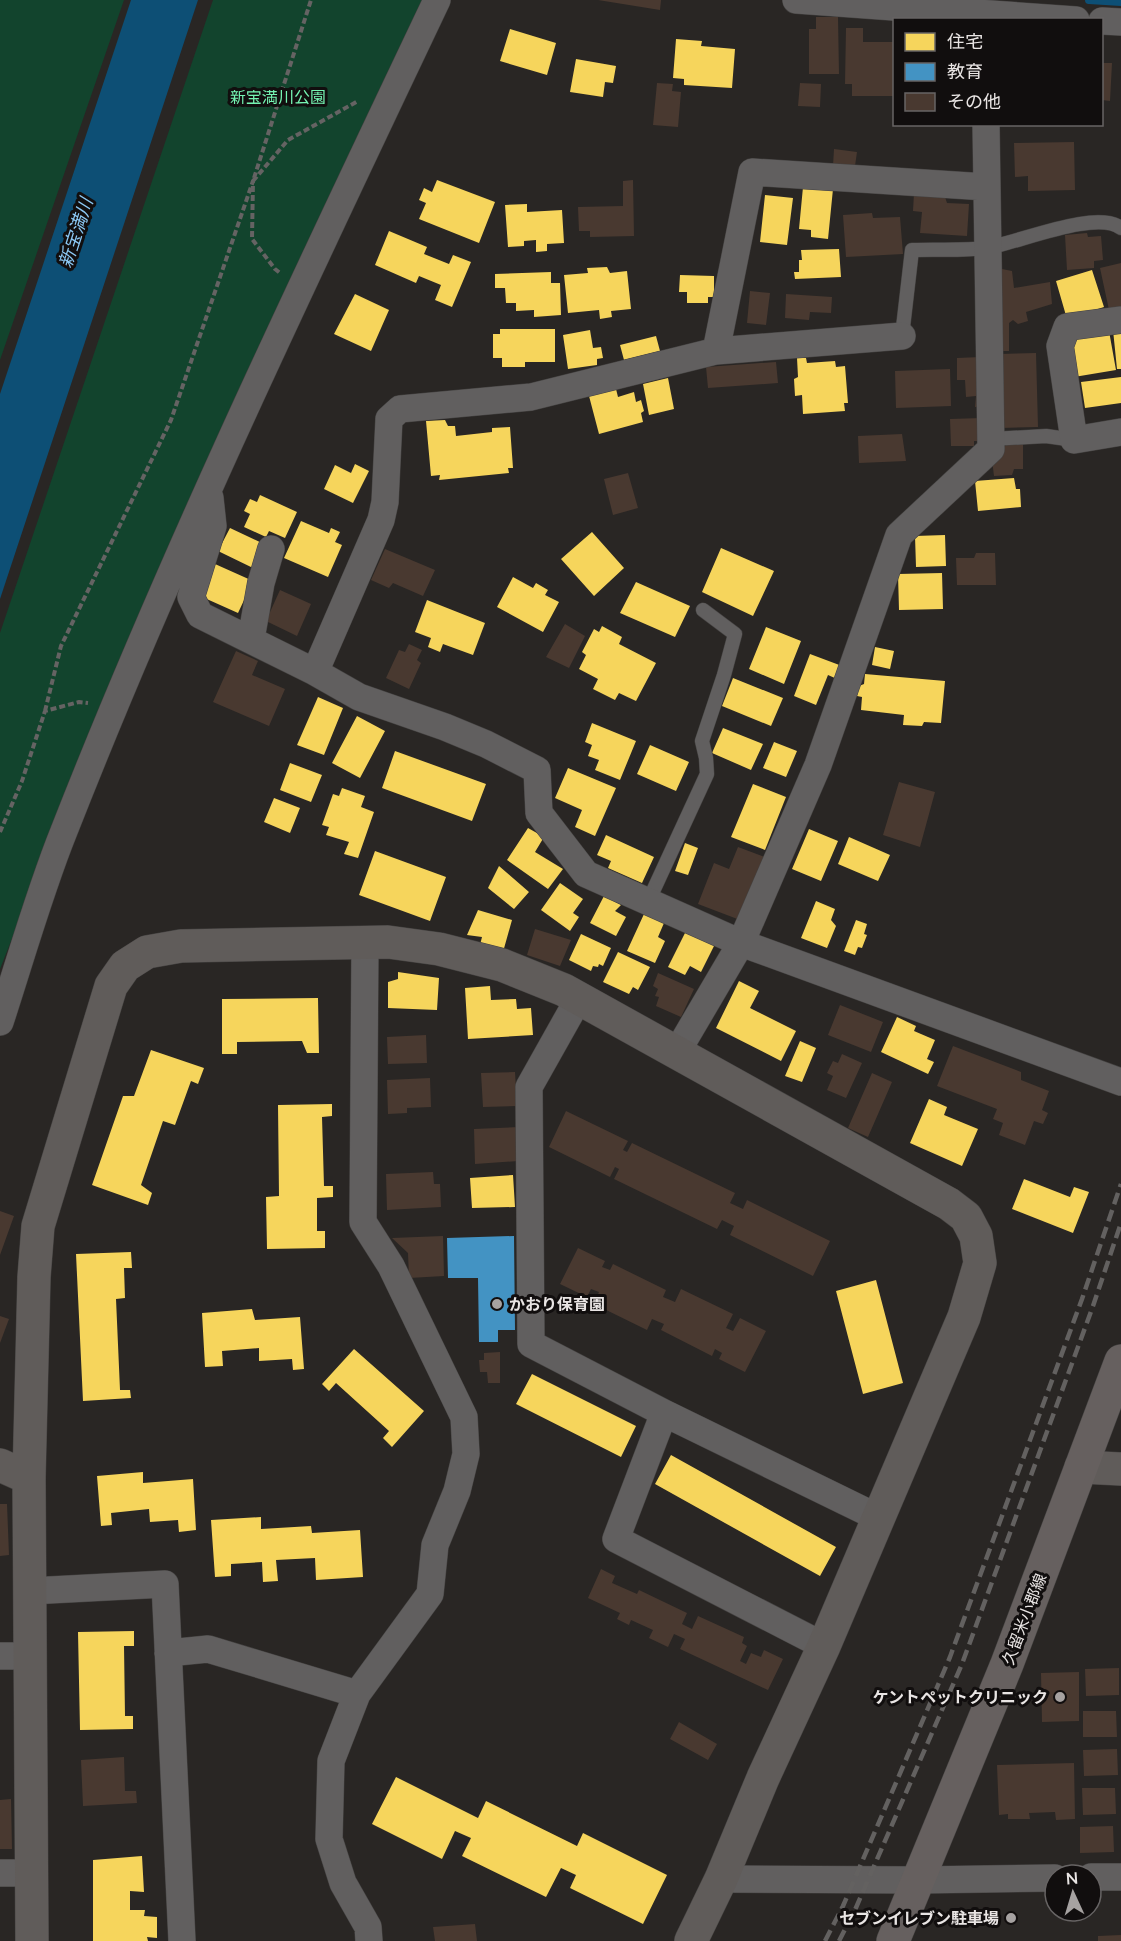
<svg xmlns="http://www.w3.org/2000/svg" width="1121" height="1941" font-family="Lato,'Noto Sans JP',sans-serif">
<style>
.green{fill:#12442d}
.water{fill:#0d4f75}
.homes{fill:#f6d55c}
.schools{fill:#4393c3}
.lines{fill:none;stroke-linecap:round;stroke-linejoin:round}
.stream{stroke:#0d4f75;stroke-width:8}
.building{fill:#493930}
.lane-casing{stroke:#444241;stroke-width:15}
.street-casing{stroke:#444241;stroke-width:28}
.secondary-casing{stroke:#444241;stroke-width:34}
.primary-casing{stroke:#444241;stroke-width:34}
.path{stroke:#656363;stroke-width:4;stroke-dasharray:6 3;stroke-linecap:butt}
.lane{stroke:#615f5f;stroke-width:14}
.street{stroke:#615f5f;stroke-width:27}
.secondary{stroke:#605c5a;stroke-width:33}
.primary{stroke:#66605f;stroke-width:33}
.rail{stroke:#636160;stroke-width:4.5;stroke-dasharray:12 6;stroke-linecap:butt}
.poi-dot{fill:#a6a2a1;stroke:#110e0e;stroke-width:2}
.labels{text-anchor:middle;stroke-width:6;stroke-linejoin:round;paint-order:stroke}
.park-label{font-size:16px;fill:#75f4b2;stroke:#110e0e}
.poi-label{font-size:16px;font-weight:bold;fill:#e9e5e4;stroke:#110e0e;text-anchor:end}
.street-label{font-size:16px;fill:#e9e5e4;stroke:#110e0e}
.water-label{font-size:18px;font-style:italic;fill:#8cc9f5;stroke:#110e0e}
</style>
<rect width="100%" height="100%" fill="#292624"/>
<!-- green -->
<path class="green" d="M0,0H124L0,360Z
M213,0H426L136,625L0,969V633Z"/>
<!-- water -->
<path class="water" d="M131,0H198L0,599V394Z"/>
<!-- homes -->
<path class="homes" d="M510,29L556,43L547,75L500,61Z
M676,39L702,41L701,46L735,49L732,88L684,85V79L673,78Z
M576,59L616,66L613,83L605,82L603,97L570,92Z
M437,180L495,202L479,243L419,219L426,203L419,200L424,188L432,192Z
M803,187L833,189L828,239L811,237V230L799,229Z
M765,195L793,198L787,245L760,242Z
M527,204V212L562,210L564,243L547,244V251L536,252V240L524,241V246L508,247L505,205Z
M389,231L427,247L424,254L449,264L453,255L471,262L452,307L435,300L441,285L419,276L416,283L375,265Z
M839,249L841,277L795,279L794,272H799V260H802L801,250Z
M607,267L610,273L627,271L631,309L611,311L612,317L600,319L599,310L568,313L564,275L588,273L587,268Z
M1092,270L1104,307L1067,319L1056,281Z
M551,272V283H560L561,315L534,317V310L516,311V303H506L505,288H495V274Z
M680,275L714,276V297H708V303H687V292H679Z
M355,294L389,310L371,351L334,334Z
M1121,328V369H1117L1113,330Z
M500,329H555V362H525V367H502V358H493V334H500Z
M590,330L593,348L601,347L603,358L597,359V365L568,369L563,335Z
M1109,331L1116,370L1074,377V337Z
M656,336L660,351L624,360L620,345Z
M797,358H806L807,363L835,361L836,367L845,366L848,403H844L845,411L803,414L802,395L795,396L794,379L798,377Z
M1121,377V403L1085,408L1081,382Z
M668,378L674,409L649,415L643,384Z
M616,389L618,397L634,392L636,402L641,400L644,411L641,413L643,422L599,434L589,396Z
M445,420L448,426H455L456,436L492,432V428L510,427L513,468H508L509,473L439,480L440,475L431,476L426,421Z
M355,464L369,471L353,503L324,489L335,465L351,473Z
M1014,478L1016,489H1020L1021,507L978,511L975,481Z
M260,495L297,512L285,538L269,531L266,537L244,527L250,514L244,511L250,499L257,502Z
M301,521L329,533L331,528L340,532L335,542L342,545L328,577L284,558Z
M230,528L264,544L253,568L218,551Z
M592,532L624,568L594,596L561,559Z
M945,535L946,566L916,567L915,536Z
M721,548L774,571L753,616L702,592Z
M215,564L253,581L238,613L200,596Z
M942,573L943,609L899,610L898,574Z
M513,577L533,588L536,583L548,590L545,595L559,602L543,632L497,607Z
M636,582L690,606L675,637L620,613Z
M427,600L485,623L473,655L443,644L440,652L428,647L431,638L415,632Z
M602,626L622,637L619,644L656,663L636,701L619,693L615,700L593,689L598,679L579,669L586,655L582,652L594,629L599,632Z
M766,627L801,641L784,684L749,669Z
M875,647L894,651L890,669L872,665Z
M810,654L842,666L837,679L828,675L816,705L794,696Z
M865,674L945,681L941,723L924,722L922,726L903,725L904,715L861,710L862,697L857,696L859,686L864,684Z
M733,678L783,698L771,726L722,706Z
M318,697L343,708L324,755L297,745Z
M357,716L385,731L360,778L332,763Z
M592,723L636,741L620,780L595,770L599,760L588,756L592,745L585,742Z
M723,728L763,744L751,770L712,753Z
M774,742L797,751L786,777L763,768Z
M650,745L689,762L676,791L637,774Z
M395,751L486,784L472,821L382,788Z
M290,763L322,775L311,802L280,790Z
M568,768L616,788L595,836L575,827L582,810L555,798Z
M753,784L786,797L765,850L731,837Z
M342,788L365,796L361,807L374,812L358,858L344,854L349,842L326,835L329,827L322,825L333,794L339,796Z
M274,798L300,808L290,833L264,822Z
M528,828L544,837L535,852L563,869L548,889L507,860Z
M809,829L838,841L821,881L792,869Z
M606,835L654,857L642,883L608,868L611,861L597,855Z
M849,837L890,855L878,881L838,864Z
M685,843L698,848L688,875L675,871Z
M375,851L446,877L430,921L359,895Z
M499,866L529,892L514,909L488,888Z
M560,883L583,899L573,913L579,917L570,931L541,910Z
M604,896L621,905L615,911L626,917L616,936L590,923Z
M816,901L835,909L831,920L836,926L827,948L801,938Z
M478,910L512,920L503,952L480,945L482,937L467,935Z
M644,914L664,923L658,937L665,941L655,963L627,951Z
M856,920L867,924L864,934L867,935L862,948L858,947L855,955L844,951Z
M686,931L715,944L701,972L690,966L685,975L668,967Z
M581,934L611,948L603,966L599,964L598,967L593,966L591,971L569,960Z
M618,952L650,967L638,990L633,987L629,994L603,982Z
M398,972L439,978L437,1010L388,1008V982L398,979Z
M739,981L759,991L750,1008L796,1031L781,1061L716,1028Z
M490,986L491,1000L516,999L517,1009L531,1008L533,1035L468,1039L465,988Z
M318,998L319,1053H307L302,1041L237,1042V1054H222V999Z
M897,1017L916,1026L914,1031L935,1040L927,1059L934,1062L928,1074L881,1052Z
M800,1041L816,1048L802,1082L785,1076Z
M151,1050L204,1068L198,1084L191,1081L175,1125L163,1121L141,1185L152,1193L148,1205L92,1185L123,1096H134Z
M929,1099L947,1107L944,1115L978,1129L962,1166L910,1143Z
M332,1104V1116L322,1117L324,1186H333V1197L317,1198V1231H325V1248L267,1249L266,1197L279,1196L278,1105Z
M513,1175L515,1207L472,1208L470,1178Z
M1024,1179L1070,1197L1074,1187L1089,1192L1073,1233L1012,1209Z
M131,1252L132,1268H124L125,1298L116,1299L120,1390H130L131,1398L83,1401L76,1254Z
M876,1280L903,1383L863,1394L836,1291Z
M252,1309L255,1320L300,1317L304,1369L293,1370L292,1359L259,1361V1348L222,1351L223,1366L205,1367L202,1313Z
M354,1349L424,1411L392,1447L383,1438L389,1431L336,1383L329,1391L322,1384Z
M532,1374L636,1426L621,1457L516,1404Z
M671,1455L836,1547L820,1576L655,1484Z
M143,1472V1483L193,1479L196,1530L179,1532L178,1520L150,1522L149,1509L111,1513L112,1525L101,1526L97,1476Z
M261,1517V1529L311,1526L312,1533L360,1530L363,1577L316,1580L315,1558L276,1560L278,1581L263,1582L262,1562L231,1564V1576L215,1577L211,1520Z
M134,1631V1646H124L125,1716H133V1729L80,1730L78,1632Z
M396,1777L478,1818L486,1801L577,1846L583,1833L667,1875L643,1924L570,1888L576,1875L561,1868L546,1897L462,1856L471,1838L455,1831L442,1859L372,1824Z
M142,1856L144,1892L130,1891V1910H145L144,1916L157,1917V1938L147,1937L148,1941H93V1860Z"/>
<!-- schools -->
<path class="schools" d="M514,1236L515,1330H498V1342H479L478,1278H448L447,1238Z"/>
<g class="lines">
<!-- stream -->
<path class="stream" d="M1089,0L1121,2"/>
</g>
<!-- building -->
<path class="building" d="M598,0H661L660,10Z
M816,17H838L839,74H809V29H816Z
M846,28H863V42H894V96H852V84H845Z
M1102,63H1112L1110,101L1102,100Z
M657,83L673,84L672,91L681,92L678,127L653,125Z
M800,83L821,84L820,107L798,106Z
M1074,142L1075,190L1028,191V176L1015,177L1014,143Z
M834,149L857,152L855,166H833Z
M633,180L634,236L590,237V231H579L578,207L623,206V181Z
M914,193L944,194L947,203L969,204L967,236L920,233L922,212L913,211Z
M872,213L873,218L900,217L903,254L846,257L843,215Z
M1087,233L1088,237L1101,236L1103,260L1094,261V268L1067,270L1065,235Z
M1121,263V307L1109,310L1100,268Z
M1002,269L1012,271L1014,288L1050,282L1052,304L1026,312L1028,321L1018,324L1013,320L1009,323V351H998Z
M750,291L770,293L766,325L747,323Z
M786,294L832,297L831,313L810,312L809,320L785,318Z
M1036,353L1038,427L1001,428L999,354Z
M981,357L982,406L975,407L976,396L966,397L965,380H957V358Z
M776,362L778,383L708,388L706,367Z
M950,369L951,406L896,408L895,371Z
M982,418L983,441H974V446H951L950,419Z
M902,434L906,461L859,463L858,436Z
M1023,443V469H1014L1012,475L994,476L992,460L1007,444Z
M628,473L638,508L613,515L604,479Z
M385,549L435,570L423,596L393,583L389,588L371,580Z
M976,553H995L996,585H957L956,558H974Z
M280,590L311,604L297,636L266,621Z
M565,624L585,636L569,668L546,657Z
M409,644L422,650L417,660L421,663L409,689L386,678L399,650L405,652Z
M236,651L258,661L252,675L285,689L269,726L213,702Z
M899,782L935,792L920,847L883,835Z
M738,847L765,857L740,920L698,904L714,863L729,869Z
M535,929L571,940L560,966L527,955Z
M658,973L694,989L681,1017L656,1006L659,997L655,996L658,989L653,986Z
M840,1005L883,1022L871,1052L828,1035Z
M426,1035L427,1063L388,1064L387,1037Z
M953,1046L1021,1072V1080L1049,1091L1042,1110L1048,1113L1043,1124L1034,1121L1025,1145L999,1135L1003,1123L993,1119L997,1109L937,1086Z
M842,1054L862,1063L846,1098L827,1090L833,1076L827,1073L833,1061L838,1063Z
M515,1072L517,1106L483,1107L481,1073Z
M872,1073L892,1082L868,1137L848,1128Z
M430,1078L431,1107L407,1108V1113L388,1114L387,1080Z
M566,1111L628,1141L623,1150L627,1152L632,1143L735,1193L730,1203L743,1209L747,1200L830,1241L813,1276L730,1235L734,1226L722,1220L717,1229L614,1179L619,1169L615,1167L610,1177L549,1147Z
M519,1127V1161L475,1164L474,1129Z
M433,1172L434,1184H440L441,1207L387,1210L386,1174Z
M0,1211L14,1216L0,1255Z
M443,1236L444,1276L409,1278L408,1253L392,1238Z
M578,1248L605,1261L602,1267L610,1270L613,1264L666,1290L663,1297L675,1302L681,1289L733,1314L726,1328L733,1331L740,1318L766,1331L745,1372L719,1359L722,1353L715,1349L712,1356L661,1330L664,1324L652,1319L647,1330L594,1304L599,1292L591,1289L587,1297L560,1284Z
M0,1316L9,1319L0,1343Z
M500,1352V1383H488L487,1372H480L479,1360H484V1353Z
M0,1504H7L9,1555L0,1556Z
M601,1569L615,1576L612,1583L637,1594L639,1590L687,1613L682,1624L692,1629L698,1616L744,1637L742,1643L747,1646L740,1661L746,1664L751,1653L761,1657L764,1650L783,1659L768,1690L680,1649L685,1639L674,1634L668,1647L649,1638L653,1630L631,1620L629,1625L617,1619L620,1613L588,1598Z
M1119,1668V1695L1086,1696L1085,1669Z
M1079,1672V1721L1042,1722L1041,1673Z
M1083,1711H1116L1117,1737H1083Z
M679,1722L717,1744L708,1760L670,1739Z
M1117,1749L1118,1775L1084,1776L1083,1750Z
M124,1757L125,1791H136L137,1803L83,1806L81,1760Z
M1074,1763L1075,1819L1056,1820L1055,1812L1029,1813L1030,1819H1008V1814L999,1815L997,1765Z
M1082,1788H1115L1116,1814L1083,1815Z
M11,1799L12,1849H0V1800Z
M1113,1826L1114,1852L1080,1853V1827Z
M475,1924L477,1941H435L433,1927Z
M1121,1935V1941H1098V1936Z"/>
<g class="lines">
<defs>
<path id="lane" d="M902,336L912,250C936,249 962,251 986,248C1018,243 1096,209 1121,228
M991,439L1046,436L1074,440
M648,902L707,774L706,758L702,741L724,675L735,634L703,610"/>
<path id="street" d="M796,0L1076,20
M1102,21L1121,22
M1121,320L1067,327L1060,346L1074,440L1121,432
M902,336L716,351L531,397L400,409L389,419L385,502L381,520L315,672L359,697L445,727L486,744L537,770L539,813L586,874L741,943L1121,1082
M716,351L752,172L986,187
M210,498L213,526L191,597L200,615L315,672
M251,639L261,583L271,549
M365,943L363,1222L391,1266L464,1417L466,1454L457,1491L435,1545L430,1594L357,1694L331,1761L329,1839L343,1883L368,1927L369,1941
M579,998L529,1087L531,1344L664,1413L879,1518
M0,1022C21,958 39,893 64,831C175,548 307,274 437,0
M677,1052L741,943L818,765L899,535L991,449L986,124
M664,1413L616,1539L824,1646
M30,1591L165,1584L182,1941
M168,1653L208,1649L357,1694
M0,1656H30
M0,1873H32
M1091,1877H1121
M721,1879L919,1880L1055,1878"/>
<path id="secondary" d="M0,1465L29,1478
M1081,1467L1121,1469
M32,1941L29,1478L34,1277L38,1226L111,986L125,966L147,952L181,946L388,942L439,949L502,965L564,990L949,1204L966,1217L976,1236L980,1263L964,1317L824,1646L763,1778L721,1879L691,1941"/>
<path id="primary" d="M893,1941L1007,1664L1121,1361"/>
</defs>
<!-- lane casing -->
<use href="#lane" class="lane-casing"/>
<!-- street casing -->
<use href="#street" class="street-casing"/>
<!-- secondary casing -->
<use href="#secondary" class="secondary-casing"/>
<!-- primary casing -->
<use href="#primary" class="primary-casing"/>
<!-- path -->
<path class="path" d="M254,178L311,0
M253,181L288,140L358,101
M45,711L61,646L171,420L253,181L252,239L275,269L280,273
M0,832L22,781L45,711L79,702L88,703"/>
<!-- lane -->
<use href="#lane" class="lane"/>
<!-- street -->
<use href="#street" class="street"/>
<!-- secondary -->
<use href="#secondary" class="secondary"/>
<!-- primary -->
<use href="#primary" class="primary"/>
<!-- rail -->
<path class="rail" d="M825,1941L843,1906L950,1657L1082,1299L1121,1184
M839,1941L855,1910L962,1664L1093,1306L1121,1223"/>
</g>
<!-- markers -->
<g class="poi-dot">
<circle cx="497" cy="1304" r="6"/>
<circle cx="1060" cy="1697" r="6"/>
<circle cx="1011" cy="1918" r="6"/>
</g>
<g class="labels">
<!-- park labels -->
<g class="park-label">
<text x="278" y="103">新宝満川公園</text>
</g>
<!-- poi labels -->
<g class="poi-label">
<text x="509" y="1310" text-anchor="start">かおり保育園</text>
<text x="1048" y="1703">ケントペットクリニック</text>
<text x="999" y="1924">セブンイレブン駐車場</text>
</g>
<!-- street labels -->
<g class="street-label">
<text transform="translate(1024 1619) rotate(-69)" y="6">久留米小郡線</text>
</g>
<!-- water labels -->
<g class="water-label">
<text transform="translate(76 233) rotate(-72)" y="6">新宝満川</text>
</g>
</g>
<!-- legend -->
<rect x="893" y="18" width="210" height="108" fill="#110e0e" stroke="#676464" stroke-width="1.5"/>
<rect x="905" y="33" width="30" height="18" fill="#f6d55c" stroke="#676464" stroke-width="1.5"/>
<text x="947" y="48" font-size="18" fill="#e9e5e4">住宅</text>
<rect x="905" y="63" width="30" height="18" fill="#4393c3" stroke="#676464" stroke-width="1.5"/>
<text x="947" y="78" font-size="18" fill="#e9e5e4">教育</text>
<rect x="905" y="93" width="30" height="18" fill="#493930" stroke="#676464" stroke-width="1.5"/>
<text x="947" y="108" font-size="18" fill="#e9e5e4">その他</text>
<!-- north arrow -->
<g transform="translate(1073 1893) rotate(356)"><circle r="28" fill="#110e0e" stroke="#676464" stroke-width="1.5"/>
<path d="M0-4.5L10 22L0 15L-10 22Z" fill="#a6a2a1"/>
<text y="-9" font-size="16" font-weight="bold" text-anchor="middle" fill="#e9e5e4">N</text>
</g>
</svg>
